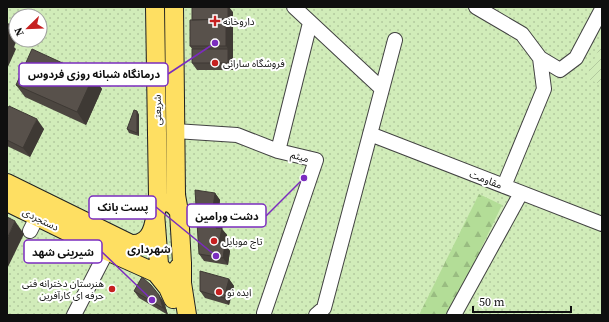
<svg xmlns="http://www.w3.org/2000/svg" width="609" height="322" font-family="'Source Serif 4','Noto Sans Arabic',serif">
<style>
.grass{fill:url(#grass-dots);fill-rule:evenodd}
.forest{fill:url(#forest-firs)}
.garden{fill:url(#garden-furrows)}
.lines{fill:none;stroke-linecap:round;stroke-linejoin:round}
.minor-casing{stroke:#424242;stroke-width:16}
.major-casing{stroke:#202020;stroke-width:20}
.minor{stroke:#fff;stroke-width:14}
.major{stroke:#fedf62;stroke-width:18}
.wall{fill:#4c4640}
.shaded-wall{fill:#3e3934}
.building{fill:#58514b;stroke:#3e3934}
.poi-dot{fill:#c62020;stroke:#fff;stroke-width:1.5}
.labels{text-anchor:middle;stroke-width:4;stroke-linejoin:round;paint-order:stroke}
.poi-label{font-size:10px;fill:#0f0f0f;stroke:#fff;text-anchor:start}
.street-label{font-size:10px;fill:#0f0f0f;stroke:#fff}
.neighbourhood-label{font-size:11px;font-weight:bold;fill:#0f0f0f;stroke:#fff}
.leader{fill:none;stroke:#7b2cbf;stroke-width:1.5}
.callout-dot{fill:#7b2cbf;stroke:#fff;stroke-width:1.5}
.callout{fill:#fff;stroke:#7b2cbf;stroke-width:1.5}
.callout-label{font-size:11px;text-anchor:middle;font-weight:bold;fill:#0f0f0f}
</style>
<defs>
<pattern id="grass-dots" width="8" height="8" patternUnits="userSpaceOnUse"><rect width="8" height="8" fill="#d1ecb9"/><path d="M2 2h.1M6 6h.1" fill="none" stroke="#b2c99e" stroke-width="1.8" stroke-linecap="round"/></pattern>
<pattern id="forest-firs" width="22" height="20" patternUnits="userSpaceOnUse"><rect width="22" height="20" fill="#b3dd97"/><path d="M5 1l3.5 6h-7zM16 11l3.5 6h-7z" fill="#99bc81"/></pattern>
<pattern id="garden-furrows" width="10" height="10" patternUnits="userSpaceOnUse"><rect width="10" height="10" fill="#d1ecb9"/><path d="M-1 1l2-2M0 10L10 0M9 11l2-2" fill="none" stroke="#b2c99e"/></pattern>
</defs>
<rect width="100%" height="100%" fill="#fffdf1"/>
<!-- grass -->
<path class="grass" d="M7,7H602V315H7ZM16,16H40V40H16Z"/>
<!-- forest -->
<path class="forest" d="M479,194L502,205L449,315H419Z"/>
<!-- garden -->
<path class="garden" d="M602,42V85L586,78Z"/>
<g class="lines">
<defs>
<path id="minor" d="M294,7L382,89
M476,7L522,34L540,58L544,89L504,186
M540,58L560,70L576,58L602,9
M175,131L237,135L278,151L316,160L264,313
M370,134L602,224
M278,151L310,23
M30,231L37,217
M74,315L107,251
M316,315L324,308L395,40
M454,315L521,193"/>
<path id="major" d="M174,7L176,195L179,212
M7,183L131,244C156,246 155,215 158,197L155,7
M7,202L107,251L156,273L168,288L173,299
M182,263L176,271C167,274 163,272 159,264L155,213C159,198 172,200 179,212L182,263V283L187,315"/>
</defs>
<!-- minor casing -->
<use href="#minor" class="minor-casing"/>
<!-- major casing -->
<use href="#major" class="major-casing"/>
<!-- minor -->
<use href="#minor" class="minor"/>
<!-- major -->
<use href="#major" class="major"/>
</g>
<!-- wall -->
<path class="wall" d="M233,12V70H197L192,63V49L190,46Z
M93,77L102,89L86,125L25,97L16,85Z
M7,110L44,129L30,157L7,146Z
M137,111L139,115V136L129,133L127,129Z
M215,193L220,200L219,209H220L225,216L222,229L227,235L225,244L230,251L228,265L204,261L199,254Z
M229,279L234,286L229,305L205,298L200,291Z
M134,291L164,302L168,315L139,298Z"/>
<!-- shaded-wall -->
<path class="shaded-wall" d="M228,7H229L233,12V56L226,46V19Z
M10,25L16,34V40H17L14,47L16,49L7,69V31Z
M228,49L233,56V70L228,63Z
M93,77L102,89L86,125L77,112Z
M137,111L139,115V136L137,133Z
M37,119L44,129L30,157L23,148Z
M215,193L220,200L218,215L213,208Z
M220,209L225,216L222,229L227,235L224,250L219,243L216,228Z
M15,221L24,234L7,269V239Z
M225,244L230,251L228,265L223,258Z
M229,279L234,286L229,305L224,298Z
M159,295L164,302L168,315L163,308Z"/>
<!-- building -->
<path class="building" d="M192,7H228V22L226,19L192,20Z
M226,19V46H190V20Z
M7,23L10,25L7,31Z
M32,49L93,77L77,112L16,85Z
M192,49H228V63H192Z
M9,106L37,119L23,148L7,140V110Z
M134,110L137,111V133L127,129Z
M195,190L215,193L213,208L220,209L216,228H222L219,243L225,244L223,258L199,254Z
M7,217L15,221L7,239Z
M200,271L229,279L224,298L200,291Z
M142,277L151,285L159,295L163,308L134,291Z"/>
<!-- markers -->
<g class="poi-dot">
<path d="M213 15h4v4h4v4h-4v4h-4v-4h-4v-4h4z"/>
<circle cx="215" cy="63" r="4"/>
<circle cx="214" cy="241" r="4"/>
<circle cx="112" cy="289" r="4"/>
<circle cx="219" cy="292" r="4"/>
</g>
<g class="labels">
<!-- poi labels -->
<g class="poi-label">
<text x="223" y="25">داروخانه</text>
<text x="223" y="67">فروشگاه سارانی</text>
<text x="222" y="245">تاج موبایل</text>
<text x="104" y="287" text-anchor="end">هنرستان دخترانه فنی<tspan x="104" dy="12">حرفه ای کارآفرین</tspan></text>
<text x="227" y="296">ایده نو</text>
</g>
<!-- street labels -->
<g class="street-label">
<text transform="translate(157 110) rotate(-91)" y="4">شریعتی</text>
<text transform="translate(300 156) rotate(15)" y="4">میثم</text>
<text transform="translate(486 179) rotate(21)" y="4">مقاومت</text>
<text transform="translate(41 219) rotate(26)" y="4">دستجردی</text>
</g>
<!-- neighbourhood labels -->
<g class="neighbourhood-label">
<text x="149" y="253">شهرداری</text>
</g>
</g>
<!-- callouts -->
<path class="leader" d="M215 43L168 74M216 256L156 207M304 178L266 216M152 300L102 252"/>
<g class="callout-dot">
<circle cx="215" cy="43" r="4"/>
<circle cx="216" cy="256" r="4"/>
<circle cx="304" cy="178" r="4"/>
<circle cx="152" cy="300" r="4"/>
</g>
<g class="callout">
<rect x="19" y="63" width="149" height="23" rx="4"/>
<rect x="89" y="196" width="67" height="23" rx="4"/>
<rect x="187" y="204" width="79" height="23" rx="4"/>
<rect x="24" y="240" width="78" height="23" rx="4"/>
</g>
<g class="callout-label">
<text x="94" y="78">درمانگاه شبانه روزی فردوس</text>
<text x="123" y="211">پست بانک</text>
<text x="227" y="220">دشت ورامین</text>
<text x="63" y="256">شیرینی شهد</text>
</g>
<!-- border -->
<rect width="609" height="322" fill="none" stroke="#0f0f0f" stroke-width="16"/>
<!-- north arrow -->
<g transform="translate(28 28) rotate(247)"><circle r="19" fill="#ffffff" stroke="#9f9f9f"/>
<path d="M0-3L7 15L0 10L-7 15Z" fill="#c62020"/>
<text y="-6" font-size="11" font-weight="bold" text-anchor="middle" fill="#0f0f0f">N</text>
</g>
<!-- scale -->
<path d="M473 306v6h98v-6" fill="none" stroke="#0f0f0f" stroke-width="2"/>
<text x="479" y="306" font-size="12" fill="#0f0f0f" stroke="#ffffff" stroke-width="3" paint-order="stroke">50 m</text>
</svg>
